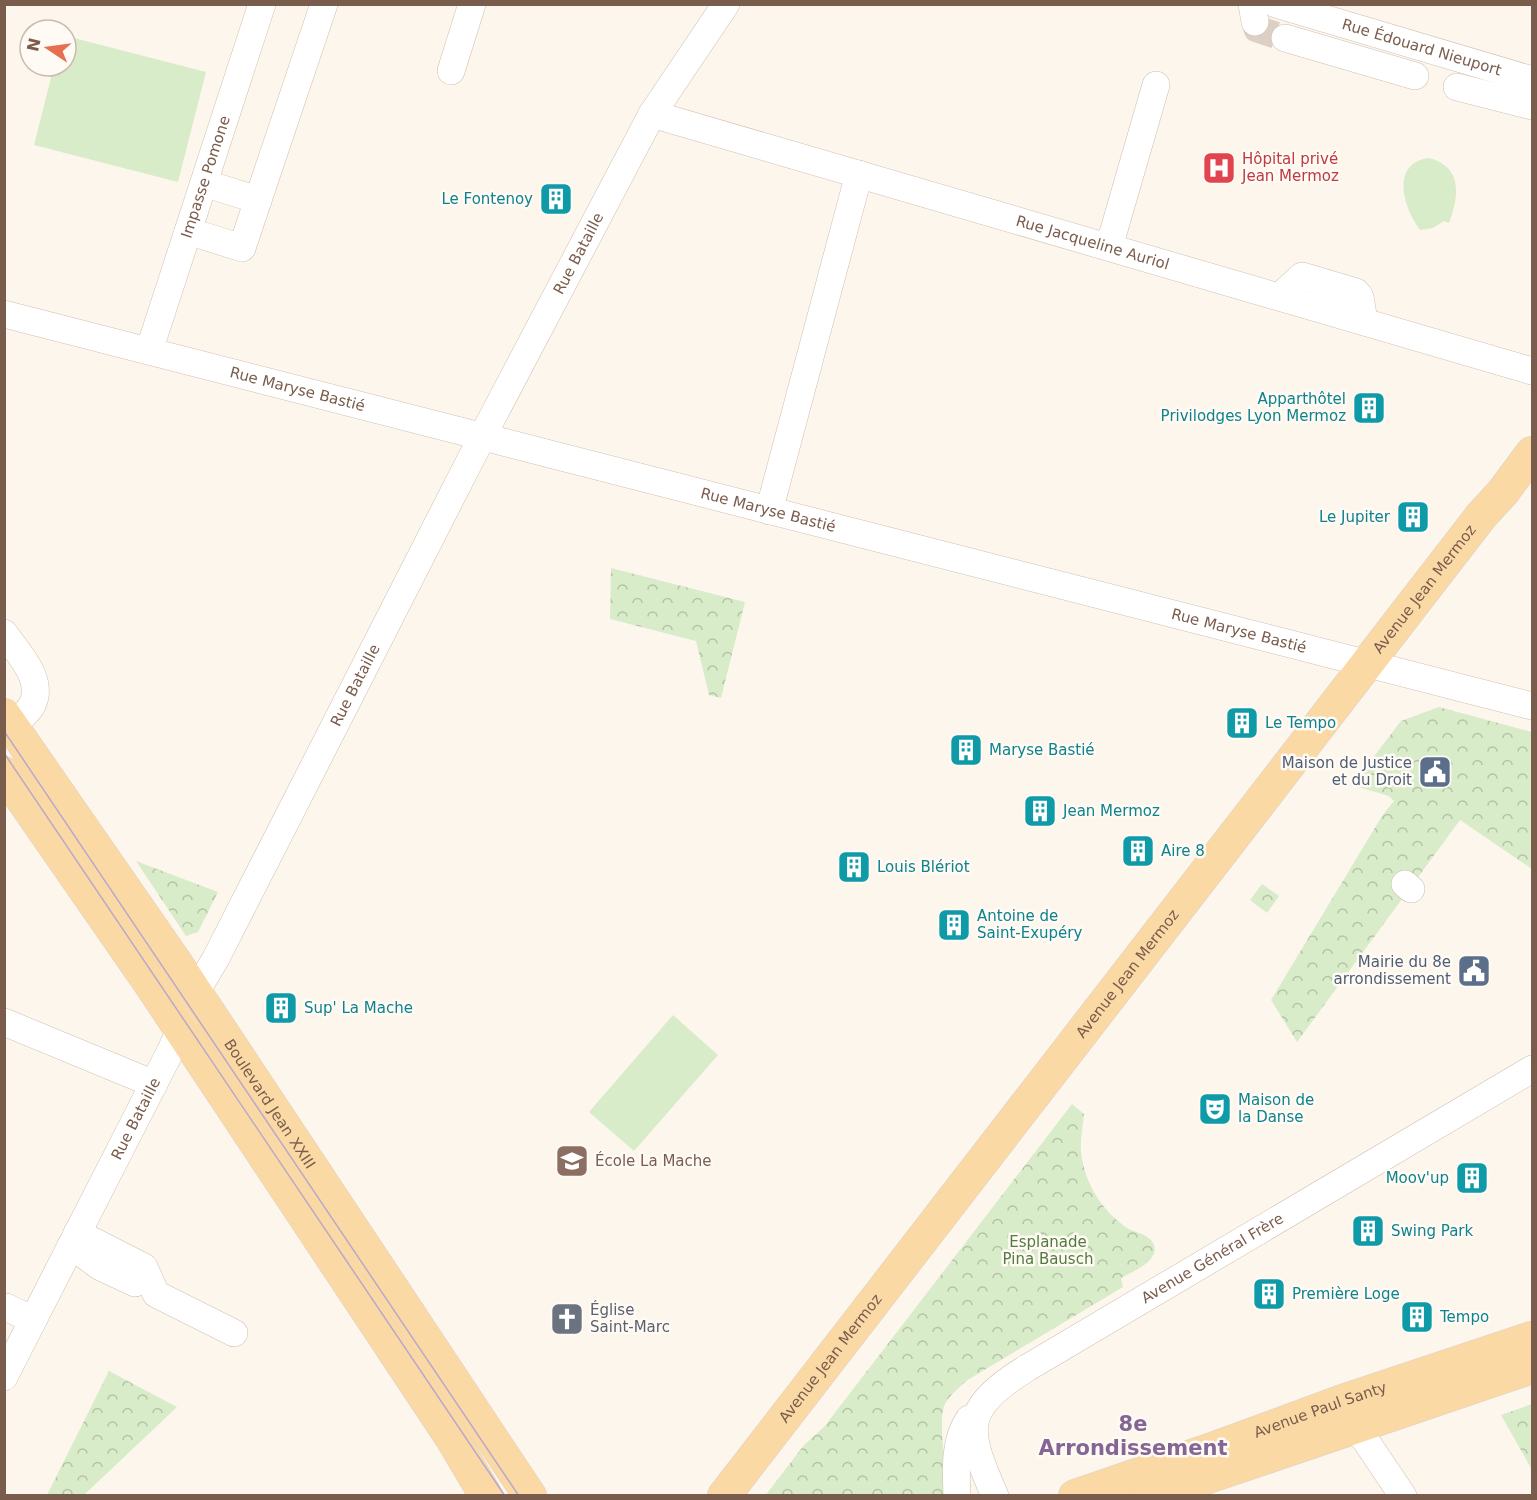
<svg xmlns="http://www.w3.org/2000/svg" width="1537" height="1500" font-family="'DejaVu Sans',sans-serif">
<style>
.grass{fill:#d8ecc9}
.park{fill:url(#park-crowns)}
.lines{fill:none;stroke-linecap:round;stroke-linejoin:round}
.minor-tunnel{stroke:#dcd0c4;stroke-width:27;stroke-dasharray:27 14;stroke-linecap:butt}
.minor-casing{stroke:#d1beb0;stroke-width:28}
.major-casing{stroke:#dad1cd;stroke-width:34}
.minor{stroke:#fff;stroke-width:27}
.major{stroke:#fbd9a5;stroke-width:33}
.tram{stroke:#b9a8c9;stroke-width:1.5}
.labels{text-anchor:middle;stroke-width:5;stroke-linejoin:round;paint-order:stroke}
.street-label{font-size:15px;fill:#7a5c4d;stroke:#fffaf3}
.health-label{font-size:15px;fill:#be3a42;stroke:#fffaf3;text-anchor:start}
.culture-label{font-size:15px;fill:#0d838f;stroke:#fffaf3;text-anchor:start}
.service-label{font-size:15px;fill:#4e5e75;stroke:#fffaf3;text-anchor:end}
.education-label{font-size:15px;fill:#785e54;stroke:#fffaf3;text-anchor:start}
.park-label{font-size:15px;fill:#537a41;stroke:#fffaf3}
.worship-label{font-size:15px;fill:#5b616d;stroke:#fffaf3;text-anchor:start}
.district-label{font-size:21px;font-weight:bold;fill:#846695;stroke:#fffaf3}
</style>
<defs>
<pattern id="park-crowns" width="20" height="18" patternUnits="userSpaceOnUse" patternTransform="scale(1.5)"><rect width="20" height="18" fill="#d8ecc9"/><path d="M2 6a3 3 0 1 1 6 0M12 15a3 3 0 1 1 6 0" fill="none" stroke="#b4c2a5"/></pattern>
</defs>
<rect width="100%" height="100%" fill="#fdf6ec"/>
<!-- grass -->
<path class="grass" d="M66,36L206,72L178,182L34,145L54,66H66Z
M1429,158C1463,167 1459,196 1449,223L1444,221L1433,228L1420,230C1403,208 1390,163 1429,158Z
M673,1015L718,1055L634,1151L589,1112Z"/>
<!-- park -->
<path class="park" d="M611,568L745,602L721,698L709,695L696,641L610,619Z
M1439,707L1532,732V869L1460,820L1297,1042L1271,1000L1382,816L1394,801L1389,796L1352,785L1401,721Z
M136,861L218,892L198,932L186,936Z
M1262,884L1279,896L1267,913L1250,900Z
M1072,1104L1084,1114C1083,1126 1080,1139 1081,1151C1084,1182 1101,1210 1127,1228C1136,1233 1150,1234 1154,1245C1159,1262 1133,1271 1121,1278L1123,1287L966,1381C960,1387 951,1394 946,1402C936,1418 947,1475 950,1495L765,1496L804,1445L824,1427Z
M109,1371L177,1407L84,1495H47Z
M1532,1404V1470L1501,1415Z"/>
<g class="lines">
<!-- minor-tunnel -->
<path class="minor-tunnel" d="M1255,22L1257,29L1285,38"/>
<defs>
<g id="minor">
<path d="M1252,4L1255,22"/>
<path id="s1" d="M1276,4L1532,80"/>
<path d="M1285,38L1415,76"/>
<path d="M451,71L472,4"/>
<path d="M1457,87L1532,106"/>
<path id="s2" d="M652,114L1532,371"/>
<path d="M258,200L324,4"/>
<path d="M188,231L242,248L258,200L204,183"/>
<path d="M1109,247L1156,85"/>
<path d="M1279,297L1302,276L1356,292L1360,297L1364,321"/>
<path id="s3" d="M4,314L1532,706"/>
<path id="s4" d="M149,351L262,4"/>
<path d="M769,511L859,174"/>
<path d="M4,633C18,653 45,680 32,705C28,713 18,720 12,726"/>
<path d="M1405,884L1411,889"/>
<path d="M4,1022L154,1084"/>
<path d="M77,1233L144,1267L156,1294L234,1333"/>
<path d="M71,1245L99,1266L135,1283"/>
<path d="M6,1307L33,1320"/>
<path id="s5" d="M4,1377L170,1052L203,980L216,958L482,437L652,114L726,4"/>
<path d="M1345,1410L1403,1496"/>
<path d="M957,1496C956,1470 954,1441 969,1419"/>
<path id="s6" d="M995,1496C966,1429 960,1410 1027,1368L1532,1069"/>
</g>
<g id="major">
<path id="s7" d="M4,715L176,963L530,1496"/>
<path d="M4,773L149,982L453,1440L486,1496"/>
<path id="s8" d="M724,1496L1481,516L1503,492L1532,453"/>
<path id="s9" d="M1075,1496L1215,1448L1340,1402L1532,1338"/>
<path d="M1152,1496L1532,1367"/>
</g>
</defs>
<!-- minor casing -->
<use href="#minor" class="minor-casing"/>
<!-- major casing -->
<use href="#major" class="major-casing"/>
<!-- minor -->
<use href="#minor" class="minor"/>
<!-- major -->
<use href="#major" class="major"/>
<!-- tram -->
<path class="tram" d="M4,731L519,1496
M4,753L505,1496"/>
</g>
<!-- icons -->
<defs>
<symbol id="hospital-square" viewBox="-11 -11 22 22"><rect x="-9" y="-9" width="18" height="18" rx="4" fill="#e0444e" stroke="#fffaf3"/><path d="M-5-5h3v3.5h4V-5h3V5h-3V1.5h-4V5h-3Z" fill="#fff"/></symbol>
<symbol id="building-square" viewBox="-11 -11 22 22"><rect x="-9" y="-9" width="18" height="18" rx="4" fill="#0f9aa8" stroke="#fffaf3"/><path d="M-4-6H4V6H1V3H-1V6H-4ZM-2.5-4.3h1.7v1.8h-1.7ZM.8-4.3h1.7v1.8H.8ZM-2.5-1h1.7V.8h-1.7ZM.8-1h1.7V.8H.8Z" fill="#fff"/></symbol>
<symbol id="civic-square" viewBox="-11 -11 22 22"><rect x="-9" y="-9" width="18" height="18" rx="4" fill="#5c6f8a" stroke="#fffaf3"/><path d="M-.6-6.5H3V-4.5H.6V-3L4-1V1h2V6H-6V1h2V-1L-.6-3ZM-1.2 2.5V6h2.4V2.5Z" fill="#fff"/></symbol>
<symbol id="theatre-square" viewBox="-11 -11 22 22"><rect x="-9" y="-9" width="18" height="18" rx="4" fill="#0f9aa8" stroke="#fffaf3"/><path d="M-5-5.5Q0-4 5-5.5V0Q5 5 0 6Q-5 5-5 0ZM-3.3-2.5H-1v1.5H-3.3ZM1-2.5H3.3v1.5H1ZM-2.8 1Q0 5.5 2.8 1Z" fill="#fff"/></symbol>
<symbol id="school-square" viewBox="-11 -11 22 22"><rect x="-9" y="-9" width="18" height="18" rx="4" fill="#8d6e63" stroke="#fffaf3"/><path d="M0-5L7-2L0 1L-7-2ZM-4 1L0 2.5L4 1V4Q0 6-4 4Z" fill="#fff"/></symbol>
<symbol id="church-square" viewBox="-11 -11 22 22"><rect x="-9" y="-9" width="18" height="18" rx="4" fill="#6b7280" stroke="#fffaf3"/><path d="M-1.2-6h2.4v3.5h3.3v2.4h-3.3V6h-2.4V-.1h-3.3v-2.4h3.3Z" fill="#fff"/></symbol>
</defs>
<g fill-rule="evenodd">
<use href="#hospital-square" x="1200" y="149" width="38" height="38"/>
<use href="#building-square" x="537" y="180" width="38" height="38"/>
<use href="#building-square" x="1350" y="389" width="38" height="38"/>
<use href="#building-square" x="1394" y="498" width="38" height="38"/>
<use href="#building-square" x="1223" y="704" width="38" height="38"/>
<use href="#building-square" x="947" y="731" width="38" height="38"/>
<use href="#civic-square" x="1416" y="753" width="38" height="38"/>
<use href="#building-square" x="1021" y="792" width="38" height="38"/>
<use href="#building-square" x="1119" y="832" width="38" height="38"/>
<use href="#building-square" x="835" y="848" width="38" height="38"/>
<use href="#building-square" x="935" y="906" width="38" height="38"/>
<use href="#civic-square" x="1455" y="952" width="38" height="38"/>
<use href="#building-square" x="262" y="989" width="38" height="38"/>
<use href="#theatre-square" x="1196" y="1090" width="38" height="38"/>
<use href="#school-square" x="553" y="1142" width="38" height="38"/>
<use href="#building-square" x="1453" y="1159" width="38" height="38"/>
<use href="#building-square" x="1349" y="1212" width="38" height="38"/>
<use href="#building-square" x="1250" y="1275" width="38" height="38"/>
<use href="#building-square" x="1398" y="1298" width="38" height="38"/>
<use href="#church-square" x="548" y="1300" width="38" height="38"/>
</g>
<g class="labels">
<!-- street labels -->
<g class="street-label">
<text dy="5" stroke="none"><textPath href="#s1" startOffset="152">Rue Édouard Nieuport</textPath></text>
<text dy="5" stroke="none"><textPath href="#s4" startOffset="183">Impasse Pomone</textPath></text>
<text dy="5" stroke="none"><textPath href="#s2" startOffset="459">Rue Jacqueline Auriol</textPath></text>
<text dy="5" stroke="none"><textPath href="#s5" startOffset="1262">Rue Bataille</textPath></text>
<text dy="5" stroke="none"><textPath href="#s3" startOffset="303">Rue Maryse Bastié</textPath></text>
<text dy="5" stroke="none"><textPath href="#s3" startOffset="789">Rue Maryse Bastié</textPath></text>
<text dy="5" stroke="none"><textPath href="#s8" startOffset="1146">Avenue Jean Mermoz</textPath></text>
<text dy="5" stroke="none"><textPath href="#s3" startOffset="1275">Rue Maryse Bastié</textPath></text>
<text dy="5" stroke="none"><textPath href="#s5" startOffset="776">Rue Bataille</textPath></text>
<text dy="5" stroke="none"><textPath href="#s8" startOffset="660">Avenue Jean Mermoz</textPath></text>
<text dy="5" stroke="none"><textPath href="#s7" startOffset="471">Boulevard Jean XXIII</textPath></text>
<text dy="5" stroke="none"><textPath href="#s5" startOffset="290">Rue Bataille</textPath></text>
<text dy="5" stroke="none"><textPath href="#s6" startOffset="370">Avenue Général Frère</textPath></text>
<text dy="5" stroke="none"><textPath href="#s8" startOffset="174">Avenue Jean Mermoz</textPath></text>
<text dy="5" stroke="none"><textPath href="#s9" startOffset="260">Avenue Paul Santy</textPath></text>
</g>
<!-- health labels -->
<g class="health-label">
<text x="1242" y="164">Hôpital privé<tspan x="1242" dy="17">Jean Mermoz</tspan></text>
</g>
<!-- culture labels -->
<g class="culture-label">
<text x="533" y="204" text-anchor="end">Le Fontenoy</text>
<text x="1346" y="404" text-anchor="end">Apparthôtel<tspan x="1346" dy="17">Privilodges Lyon Mermoz</tspan></text>
<text x="1390" y="522" text-anchor="end">Le Jupiter</text>
<text x="1265" y="728">Le Tempo</text>
<text x="989" y="755">Maryse Bastié</text>
<text x="1063" y="816">Jean Mermoz</text>
<text x="1161" y="856">Aire 8</text>
<text x="877" y="872">Louis Blériot</text>
<text x="977" y="921">Antoine de<tspan x="977" dy="17">Saint-Exupéry</tspan></text>
<text x="304" y="1013">Sup' La Mache</text>
<text x="1238" y="1105">Maison de<tspan x="1238" dy="17">la Danse</tspan></text>
<text x="1449" y="1183" text-anchor="end">Moov'up</text>
<text x="1391" y="1236">Swing Park</text>
<text x="1292" y="1299">Première Loge</text>
<text x="1440" y="1322">Tempo</text>
</g>
<!-- service labels -->
<g class="service-label">
<text x="1412" y="768">Maison de Justice<tspan x="1412" dy="17">et du Droit</tspan></text>
<text x="1451" y="967">Mairie du 8e<tspan x="1451" dy="17">arrondissement</tspan></text>
</g>
<!-- education labels -->
<g class="education-label">
<text x="595" y="1166">École La Mache</text>
</g>
<!-- park labels -->
<g class="park-label">
<text x="1048" y="1247">Esplanade<tspan x="1048" dy="17">Pina Bausch</tspan></text>
</g>
<!-- worship labels -->
<g class="worship-label">
<text x="590" y="1315">Église<tspan x="590" dy="17">Saint-Marc</tspan></text>
</g>
<!-- district labels -->
<g class="district-label">
<text x="1133" y="1431">8e<tspan x="1133" dy="24">Arrondissement</tspan></text>
</g>
</g>
<!-- border -->
<rect width="1537" height="1500" fill="none" stroke="#7a5c4d" stroke-width="12"/>
<!-- north arrow -->
<g transform="translate(48 48) rotate(283)"><circle r="28" fill="#fffaf3" stroke="#cabbb1" stroke-width="1.5"/>
<path d="M0-4.5L10 22L0 15L-10 22Z" fill="#e76f51"/>
<text y="-9" font-size="16" font-weight="bold" text-anchor="middle" fill="#7a5c4d">N</text>
</g>
</svg>
